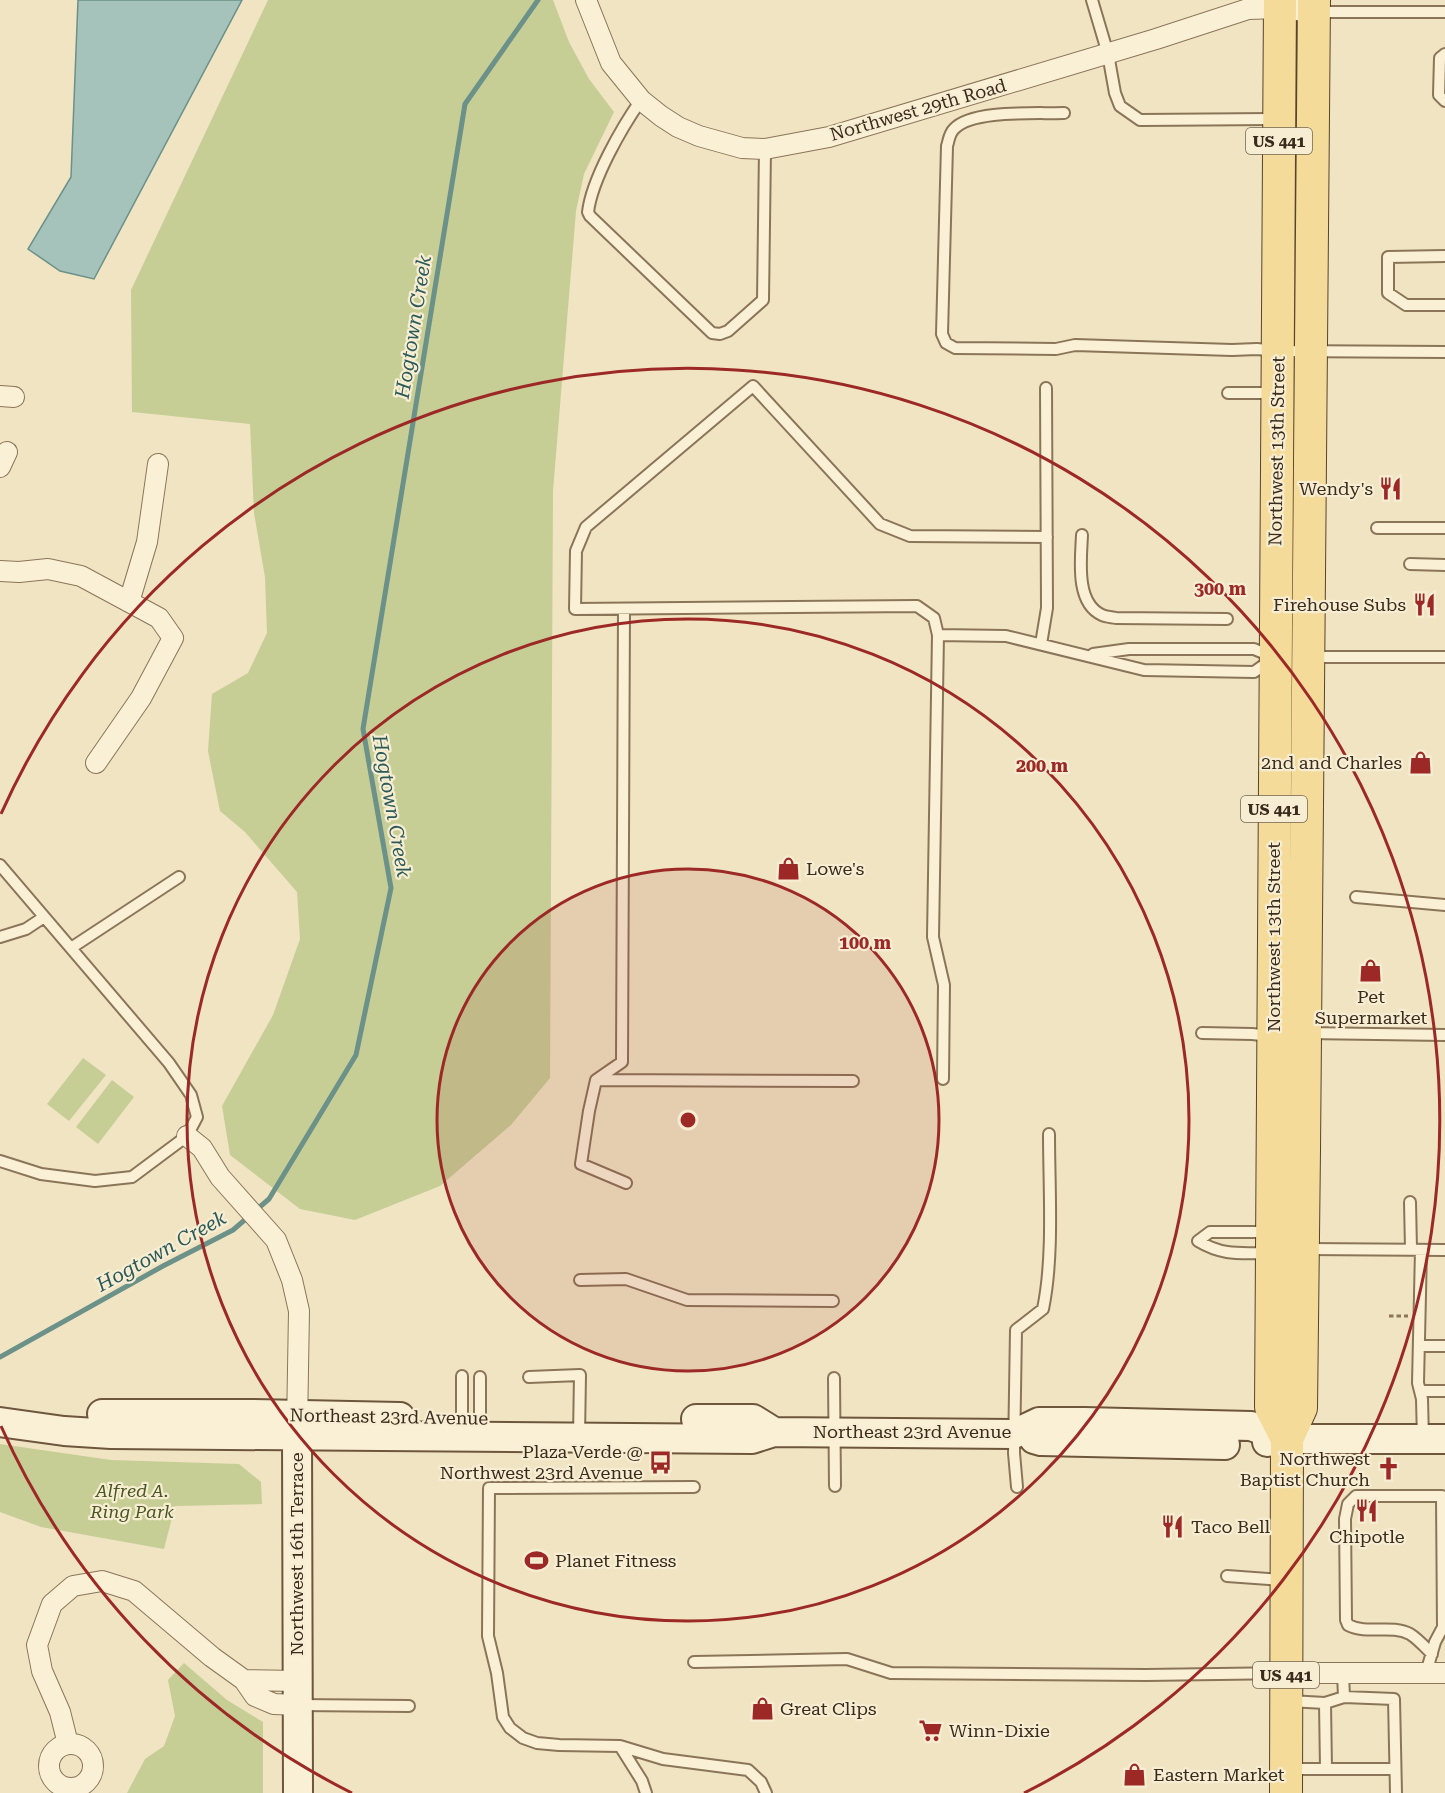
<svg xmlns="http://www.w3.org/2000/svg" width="1445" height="1793" font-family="'Roboto Serif',serif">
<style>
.green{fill:#c6ce96}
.water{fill:#a5c2bb;stroke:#6b9189;stroke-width:1.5}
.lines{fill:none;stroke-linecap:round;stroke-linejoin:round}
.stream{stroke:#6b9189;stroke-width:5}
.lane-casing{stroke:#8b7559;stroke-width:14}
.street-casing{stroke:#8b7559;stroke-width:22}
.secondary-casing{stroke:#6d563c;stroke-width:32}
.primary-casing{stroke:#58432d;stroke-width:34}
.path{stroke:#8b7559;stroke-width:3;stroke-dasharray:4.5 3;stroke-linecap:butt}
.lane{stroke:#faf0d6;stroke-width:10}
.street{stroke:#faf0d6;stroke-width:20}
.secondary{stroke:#faf0d6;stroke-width:28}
.primary{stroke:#f4db99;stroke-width:32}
.ring{fill:none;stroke:#9c2926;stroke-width:3}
.labels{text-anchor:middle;stroke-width:4.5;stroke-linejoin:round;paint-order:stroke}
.shield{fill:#f7edd2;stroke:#736653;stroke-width:1.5}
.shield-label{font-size:16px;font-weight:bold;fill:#3a2c1d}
.street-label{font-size:18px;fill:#3a2c1d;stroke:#f7edd2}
.poi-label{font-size:18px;fill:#3a2c1d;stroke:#f7edd2;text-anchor:start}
.park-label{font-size:18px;font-style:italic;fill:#495723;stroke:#f7edd2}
.water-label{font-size:20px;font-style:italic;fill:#2c5a59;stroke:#f7edd2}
.centre{fill:#9c2926;stroke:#f7edd2;stroke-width:3}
.ring-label{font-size:18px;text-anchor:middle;font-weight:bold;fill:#9c2926;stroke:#f7edd2;stroke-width:4.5;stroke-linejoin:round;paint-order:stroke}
</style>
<rect width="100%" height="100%" fill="#f0e4c3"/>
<!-- green -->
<path class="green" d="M268,0H553L569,42L589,79L614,112L584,174L576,211L553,491L550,1078L511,1125L440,1186L355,1220L300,1209L230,1155L222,1106L273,1015L300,939L297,892L245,832L220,811L208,751L212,694L248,673L267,633L265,577L254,513L250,424L132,412L131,290Z
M83,1058L106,1075L69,1121L47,1104Z
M112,1080L134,1097L98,1144L76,1127Z
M0,1444L111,1460L239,1464L261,1482L262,1504L175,1506L164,1549L41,1527L0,1512Z
M184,1663L227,1700L263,1722V1793H127L145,1759L164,1746L175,1716L168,1680Z"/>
<!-- water -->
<path class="water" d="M78,0H242L94,279L60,271L28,249L71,177Z"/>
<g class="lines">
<!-- stream -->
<path class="stream" d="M0,1357L163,1266L233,1230L269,1199L356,1055L391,888L363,729L465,104L538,0"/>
<defs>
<path id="lane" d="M1092,0L1108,54L1115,93L1120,106L1140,120L1275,119
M1316,12H1445
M1445,54L1440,58L1439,95L1445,101
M641,100C622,127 592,179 588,212L590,216L712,333L720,334L728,331L763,300L765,149
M1064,113C1038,114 972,109 954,129C949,134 949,140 947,146L942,334L946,343L955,348L1056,349L1075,345L1232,350L1257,349L1278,351L1445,352
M1445,256L1388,257V293L1406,305H1445
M1228,393H1274
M1377,528H1445
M1082,535C1081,559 1075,603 1102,615C1106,617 1111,617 1116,618L1227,619
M1410,564L1445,565
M624,609L622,1062L596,1080L589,1111L581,1164L626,1183
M938,635L934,618L917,606L575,609L576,551L586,527L753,386L880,524L910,536L1047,537
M1041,644L1047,608L1046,388
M1093,654L1129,649H1254L1273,657
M1312,657H1445
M0,865L169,1063L191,1095L197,1117L187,1136L132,1177L95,1181L41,1174L0,1161
M1356,897L1445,905
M0,937L26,929L44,917
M71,948L179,877
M1202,1033L1252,1034L1271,1036
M1307,1033L1445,1035
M943,1079L944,985L933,937L938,635L1006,636L1144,670L1254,672L1271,660
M597,1080L853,1081
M1410,1202L1411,1249
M1307,1249L1445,1250
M1421,1250L1418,1383L1422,1399L1423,1439
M1268,1253C1240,1253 1223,1256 1198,1241L1210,1232H1269
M580,1280L626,1279L687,1300L833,1301
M1419,1346H1445
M480,1377V1418
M529,1377L580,1375L579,1436
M834,1378L835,1486
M1420,1391H1445
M462,1418V1376
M694,1487L489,1488L488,1636L497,1673L503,1717L510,1728L523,1738L537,1743L559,1745L620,1746L663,1759L748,1770L761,1782L766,1793
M1017,1487L1014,1453L1016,1330L1043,1309C1054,1256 1049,1189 1049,1134
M1227,1576L1283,1580
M694,1662L847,1659L891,1673L1146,1675L1283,1673
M1343,1673L1344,1697L1394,1699L1396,1793
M1426,1673L1435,1642L1443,1627L1442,1496H1356L1348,1504L1345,1519L1346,1620L1348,1625C1367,1635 1391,1624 1410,1634C1418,1639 1425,1647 1432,1654
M1344,1697L1325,1703L1326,1769H1395
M1289,1701L1325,1703
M298,1705L409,1706
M620,1746L642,1781L646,1793
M1289,1769H1326"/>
<path id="street" d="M586,0L611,63L641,100L661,116L678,127L699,136L742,148L765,149L829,137L1156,39L1248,9L1280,8L1314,12
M0,396L14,397
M0,467L7,452
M0,571L19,572L48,569L81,576L159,618L173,638L141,698L96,763
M129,602L147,542L158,464
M187,1136L202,1148L220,1177L276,1240L292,1280L299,1311L297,1427
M1286,1673H1445
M244,1680L297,1681
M68,1744L60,1712L42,1671L37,1645L52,1604L73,1586L102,1581L134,1591L212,1657L244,1680L255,1696L274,1704L298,1705
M49 1766a22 22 0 1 1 44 0a22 22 0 1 1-44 0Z"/>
<path id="secondary" d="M102,1414H250L400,1417
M696,1419H753L774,1432
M0,1422L64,1431L111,1434L752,1439L774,1432L1014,1434L1039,1422H1084L1251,1426L1287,1439
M297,1435L298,1793
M1034,1439L1041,1441L1225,1445
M1267,1442L1287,1439H1445"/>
<path id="primary" d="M1280,0L1271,1407L1287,1439
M1286,1793L1287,1439L1301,1408L1304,1150L1314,0"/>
</defs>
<!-- lane casing -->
<use href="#lane" class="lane-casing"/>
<!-- street casing -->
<use href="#street" class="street-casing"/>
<!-- secondary casing -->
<use href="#secondary" class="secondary-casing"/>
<!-- primary casing -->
<use href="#primary" class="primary-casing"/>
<!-- path -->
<path class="path" d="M1389,1316H1408"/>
<!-- lane -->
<use href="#lane" class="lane"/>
<!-- street -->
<use href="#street" class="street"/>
<!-- secondary -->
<use href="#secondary" class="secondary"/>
<!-- primary -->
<use href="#primary" class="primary"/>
</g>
<!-- distance rings -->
<circle cx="688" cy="1120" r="251" fill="#9c2926" fill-opacity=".12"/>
<g class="ring">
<circle cx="688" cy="1120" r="251"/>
<circle cx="688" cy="1120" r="501"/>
<path d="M352 1793A752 752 0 0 1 1 1426M1 814A752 752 0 1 1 1024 1793"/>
</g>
<!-- icons -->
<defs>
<symbol id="restaurant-bare" viewBox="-9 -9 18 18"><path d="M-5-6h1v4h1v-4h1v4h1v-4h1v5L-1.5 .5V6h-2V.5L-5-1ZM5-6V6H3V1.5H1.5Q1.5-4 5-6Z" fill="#9c2926" stroke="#f7edd2" stroke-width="2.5" paint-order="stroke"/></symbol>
<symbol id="shop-bare" viewBox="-9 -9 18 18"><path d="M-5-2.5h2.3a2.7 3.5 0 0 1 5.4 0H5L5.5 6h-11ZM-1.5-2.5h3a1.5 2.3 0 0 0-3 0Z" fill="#9c2926" stroke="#f7edd2" stroke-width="2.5" paint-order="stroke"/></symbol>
<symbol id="bus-bare" viewBox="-9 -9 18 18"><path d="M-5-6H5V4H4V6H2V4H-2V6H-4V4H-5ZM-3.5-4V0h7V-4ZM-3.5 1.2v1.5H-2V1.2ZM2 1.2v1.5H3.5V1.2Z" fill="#9c2926" stroke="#f7edd2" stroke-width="2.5" paint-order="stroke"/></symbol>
<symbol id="church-bare" viewBox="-9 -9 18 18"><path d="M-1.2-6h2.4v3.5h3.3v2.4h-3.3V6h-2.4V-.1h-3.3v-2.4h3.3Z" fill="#9c2926" stroke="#f7edd2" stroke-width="2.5" paint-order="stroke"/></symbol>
<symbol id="stadium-bare" viewBox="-9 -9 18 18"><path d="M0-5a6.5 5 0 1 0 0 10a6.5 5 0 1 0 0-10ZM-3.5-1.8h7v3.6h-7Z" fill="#9c2926" stroke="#f7edd2" stroke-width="2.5" paint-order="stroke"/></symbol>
<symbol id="supermarket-bare" viewBox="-9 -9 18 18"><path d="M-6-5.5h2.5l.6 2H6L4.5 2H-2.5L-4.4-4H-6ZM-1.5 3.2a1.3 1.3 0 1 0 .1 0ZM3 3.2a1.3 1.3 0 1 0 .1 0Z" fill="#9c2926" stroke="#f7edd2" stroke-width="2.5" paint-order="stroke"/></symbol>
</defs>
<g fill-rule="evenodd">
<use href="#restaurant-bare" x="1374" y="472" width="33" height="33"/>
<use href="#restaurant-bare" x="1408" y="588" width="33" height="33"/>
<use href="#shop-bare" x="1404" y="746" width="33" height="33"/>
<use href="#shop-bare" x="772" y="852" width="33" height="33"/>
<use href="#shop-bare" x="1354" y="954" width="33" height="33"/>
<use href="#bus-bare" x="644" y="1446" width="33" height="33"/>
<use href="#church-bare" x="1372" y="1452" width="33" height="33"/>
<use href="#restaurant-bare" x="1350" y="1494" width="33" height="33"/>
<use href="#restaurant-bare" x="1156" y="1510" width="33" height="33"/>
<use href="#stadium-bare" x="520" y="1544" width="33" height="33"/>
<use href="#shop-bare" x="746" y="1692" width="33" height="33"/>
<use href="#supermarket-bare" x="914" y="1714" width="33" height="33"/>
<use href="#shop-bare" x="1118" y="1758" width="33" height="33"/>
</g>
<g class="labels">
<!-- shield labels -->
<g class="shield">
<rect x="1246" y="128" width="66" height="26" rx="4.5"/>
<rect x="1241" y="796" width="66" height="26" rx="4.5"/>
<rect x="1253" y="1662" width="66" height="26" rx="4.5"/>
</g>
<g class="shield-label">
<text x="1279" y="147">US 441</text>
<text x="1274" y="815">US 441</text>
<text x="1286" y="1681">US 441</text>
</g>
<!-- street labels -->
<g class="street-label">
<text transform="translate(918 110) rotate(-16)" y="6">Northwest 29th Road</text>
<text transform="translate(1277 451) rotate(-89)" y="6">Northwest 13th Street</text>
<text transform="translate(1274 937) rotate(-90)" y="6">Northwest 13th Street</text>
<text transform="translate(389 1417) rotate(1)" y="6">Northeast 23rd Avenue</text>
<text x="912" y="1438">Northeast 23rd Avenue</text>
<text transform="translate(297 1554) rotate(-90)" y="6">Northwest 16th Terrace</text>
</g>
<!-- poi labels -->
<g class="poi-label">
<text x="1373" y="495" text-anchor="end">Wendy's</text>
<text x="1406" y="611" text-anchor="end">Firehouse Subs</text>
<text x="1402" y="769" text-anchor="end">2nd and Charles</text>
<text x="806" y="875">Lowe's</text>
<text x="1371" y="1003" text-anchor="middle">Pet<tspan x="1371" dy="21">Supermarket</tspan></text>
<text x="643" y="1458" text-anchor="end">Plaza Verde @<tspan x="643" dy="21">Northwest 23rd Avenue</tspan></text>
<text x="1370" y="1465" text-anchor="end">Northwest<tspan x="1370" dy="21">Baptist Church</tspan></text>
<text x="1191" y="1533">Taco Bell</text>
<text x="1367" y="1543" text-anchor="middle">Chipotle</text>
<text x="555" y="1567">Planet Fitness</text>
<text x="780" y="1715">Great Clips</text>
<text x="949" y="1737">Winn-Dixie</text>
<text x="1153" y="1781">Eastern Market</text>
</g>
<!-- park labels -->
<g class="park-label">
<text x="132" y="1497">Alfred A.<tspan x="132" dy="21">Ring Park</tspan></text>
</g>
<!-- water labels -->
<g class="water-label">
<text transform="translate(413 327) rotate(-81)" y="7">Hogtown Creek</text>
<text transform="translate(392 806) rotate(80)" y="7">Hogtown Creek</text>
<text transform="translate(161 1251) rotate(-29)" y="7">Hogtown Creek</text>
</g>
</g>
<circle cx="688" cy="1120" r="9" class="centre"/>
<g class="ring-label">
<text x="1220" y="595">300 m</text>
<text x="1042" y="772">200 m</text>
<text x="865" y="949">100 m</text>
</g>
</svg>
